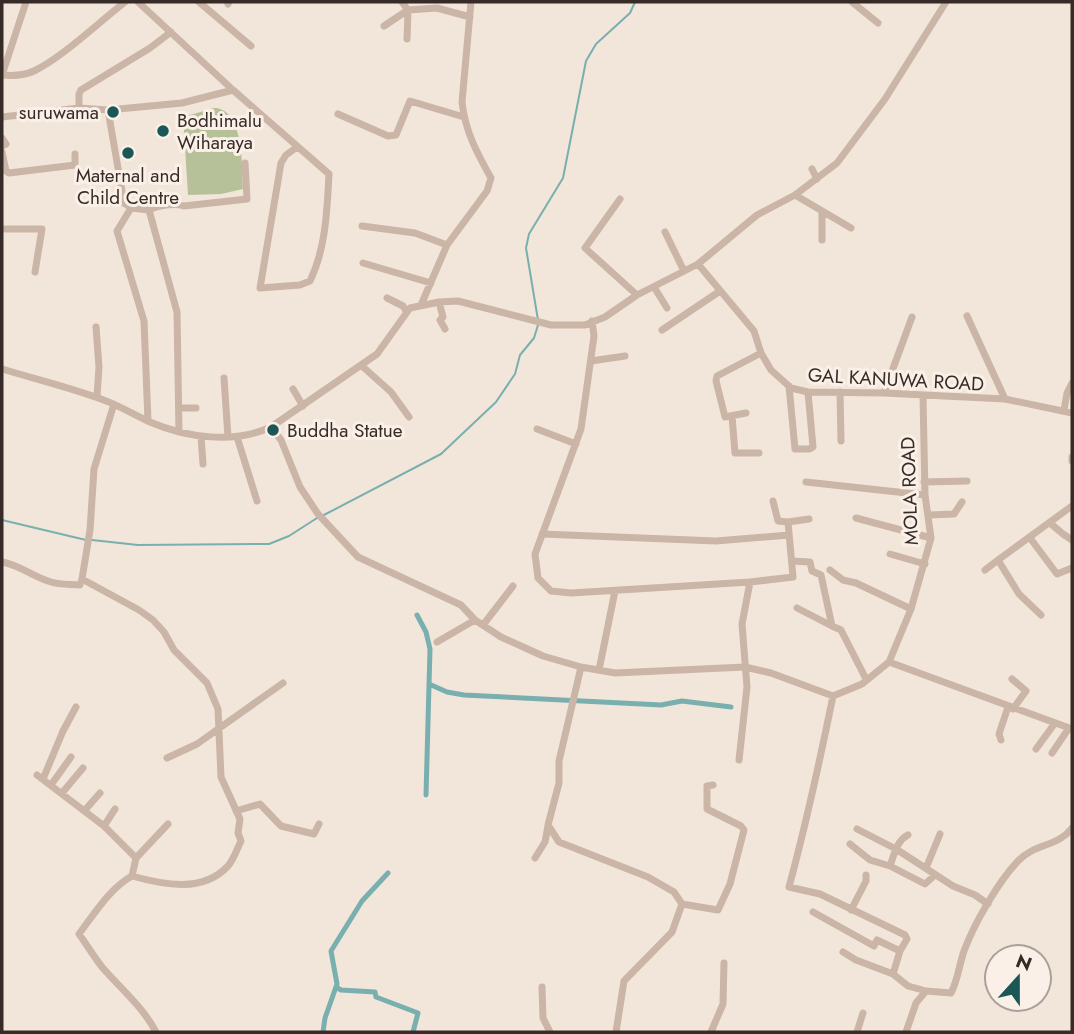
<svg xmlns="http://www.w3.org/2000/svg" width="1074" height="1034" font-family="Jost,sans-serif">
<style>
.green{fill:#b6c19a}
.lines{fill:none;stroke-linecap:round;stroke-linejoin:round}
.stream{stroke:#79afaf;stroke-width:2}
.canal{stroke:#79afaf;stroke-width:5}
.minor{stroke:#cab5a6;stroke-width:7}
.poi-dot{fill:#1c5758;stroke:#faf0e7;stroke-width:2.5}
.labels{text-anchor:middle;stroke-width:6;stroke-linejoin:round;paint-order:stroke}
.poi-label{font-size:19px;fill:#362b27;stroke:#faf0e7;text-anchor:start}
.street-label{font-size:19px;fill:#362b27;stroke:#faf0e7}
</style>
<rect width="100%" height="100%" fill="#f2e6da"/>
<!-- green -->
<path class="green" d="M215,108C244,110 242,166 243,189L221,194L188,195L183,115C194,116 203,110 215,108Z"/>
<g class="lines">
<!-- stream -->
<path class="stream" d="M538,320L526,248L529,234L563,178L586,61L596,44L630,13L635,2
M322,516L441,454L496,402L515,374L520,355L534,338L538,325
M2,520L86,540
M92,540L138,545L269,544L289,536L317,518"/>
<!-- canal -->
<path class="canal" d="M417,615L426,632L430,649L426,795
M429,684L447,692L464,695L661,705L682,701L731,707
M336,987L341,990L375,992L376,997L418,1013L413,1032
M323,1032L325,1018L337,984L331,951L362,901L388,873"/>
<!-- minor -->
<path class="minor" d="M138,2L233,90L329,174C327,210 326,248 310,281L300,285L260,288L281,163L286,155L297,147
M199,2L251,46
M402,2L408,10L437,8L470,17
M852,2L878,23
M228,4L229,2
M384,26L408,10
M407,39L408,10
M2,75C13,76 24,76 34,71C64,56 98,23 125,2
M2,75L26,2
M79,108V94L81,90L150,48L171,32
M108,110L182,103L233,90
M338,114L388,136L396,135L410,101L464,117
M2,117L79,108L108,110L124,203L131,208L117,231L144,321L148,421
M2,138L6,144L2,146
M2,152L6,171L9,173L75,165V154
M812,169L817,179
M795,195L851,228
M620,199L585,248L637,295
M94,202L124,203
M131,208L149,210L177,312L179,432
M149,210C158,205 175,203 184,206L247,199L245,163
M822,212V240
M362,226L415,233L447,245
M2,229H42L35,272
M665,232L684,271
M363,263L431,283
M698,264L754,331L761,353L771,370L791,388L808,392L884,393L1005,399L1072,413
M654,287L667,308
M387,298L403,306L406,311
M439,302L443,317L440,320L445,329
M421,305L447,245L487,191L491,178C477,153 465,131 462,102L471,2
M967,316L1005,399
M592,321L594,336L581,429L535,554L538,578L551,591L571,593L750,582L742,624L747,687L739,760
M96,327L99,367L97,397
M662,330L720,291
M591,361L625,356
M362,366L391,392L409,417
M2,369C35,379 69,387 101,399C118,405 133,414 150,422C187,438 234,444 271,427L281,440L300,487L318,514L358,557L461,605L475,620L501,637L543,656L581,667L615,673L745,667L771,673L833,696L862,684L889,662L1072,729
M224,378L228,437
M789,386L795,449H809L813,447L808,392
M293,389L303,406
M840,392L841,441
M884,393L912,317
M114,404L94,469L90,530L82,579L139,610L153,620L164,632L174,650L207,683L218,709L221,777L240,819L238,833L241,841C237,849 234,859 228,866C203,893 164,885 132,876C109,889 95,913 79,934C87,945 94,957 102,967C120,988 143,1007 156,1032
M180,408H196
M1064,410L1067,393L1072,383
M746,413L725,417L716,381L717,376L761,353
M732,416L735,453H759
M271,427L377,354L410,308L439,302L458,301L551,325H585L605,317L637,295L698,264L757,215L795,195L837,163L885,99L946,2
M537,429L576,444
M201,436L203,464
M237,437L257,501
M1072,457V461
M806,482L925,495
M924,482L967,481
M929,515L954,514L962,502
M856,518L931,538
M788,522L809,519
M1050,523L1063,534L1072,540
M542,534L716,541L789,535
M1030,538L1057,574L1072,568
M890,554L925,564
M792,561L810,562L812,571L821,575L832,626L841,630L866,679
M2,562C20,565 33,577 51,582C60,585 71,584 80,585L82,579
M830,570L843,580L856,583L911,609
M985,570L998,560
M750,582L793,577L788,522L778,521L773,501
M797,608L832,626
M1041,615L1019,594L998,560L1072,506
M483,625L513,586
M437,642L475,620
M889,662L911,609L931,538L925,495L923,396
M581,667L559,761V783L548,825L559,842L648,877L674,892L682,904L672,932L624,981L616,1032
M599,670L615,591
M1012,679L1026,691L1013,709
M833,696C820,760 806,824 789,887L820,894L905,935L907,939L900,951L893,974L908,986L926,991
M1001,740L999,734L1008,707
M1036,749L1055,723
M1052,753L1069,728
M167,758L197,744L283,683
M37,775L104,826L136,858
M43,779L63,731L76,707
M51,785L71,757
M62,793L83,768
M85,810L100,793
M236,811L260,804L281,826L314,834L319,824
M104,826L115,809
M857,829L896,849L953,886L975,895L988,904
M908,835C897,840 894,855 890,866L925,884L935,875
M850,844L870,860L890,866
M535,858L545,842L548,826
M926,868L940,834
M132,876L136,858L168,824
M682,904L718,910L730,884L744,830L741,826L707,809V786L713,785
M851,910L866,881V875
M813,912L874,946L877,940L900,951
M843,952L856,960L893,974
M542,987L543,1018L550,1032
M711,1032L723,1004L724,963
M857,1032L863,1013
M906,1032L916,1003L926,991L951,993C958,980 959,965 964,951C974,924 998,882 1018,861C1035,843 1058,847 1072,828"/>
</g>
<!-- markers -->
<g class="poi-dot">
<circle cx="113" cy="112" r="7"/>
<circle cx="163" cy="131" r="7"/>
<circle cx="128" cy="153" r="7"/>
<circle cx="273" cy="430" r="7"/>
</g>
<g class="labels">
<!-- poi labels -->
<g class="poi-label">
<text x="99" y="119" text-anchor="end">suruwama</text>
<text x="177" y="127">Bodhimalu<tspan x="177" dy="22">Wiharaya</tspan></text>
<text x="128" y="182" text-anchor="middle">Maternal and<tspan x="128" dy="22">Child Centre</tspan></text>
<text x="287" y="437">Buddha Statue</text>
</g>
<!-- street labels -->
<g class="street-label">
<text transform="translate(896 379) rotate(3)" y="7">GAL KANUWA ROAD</text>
<text transform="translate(909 491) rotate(-92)" y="7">MOLA ROAD</text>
</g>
</g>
<!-- border -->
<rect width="1074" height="1034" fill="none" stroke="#362b27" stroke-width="7"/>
<!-- north arrow -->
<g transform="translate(1018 978) rotate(21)"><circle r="33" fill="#faf0e7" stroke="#aca19a" stroke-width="2"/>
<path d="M0-5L12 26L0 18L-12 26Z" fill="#1c5758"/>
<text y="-10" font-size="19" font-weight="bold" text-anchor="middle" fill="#362b27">N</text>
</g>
</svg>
